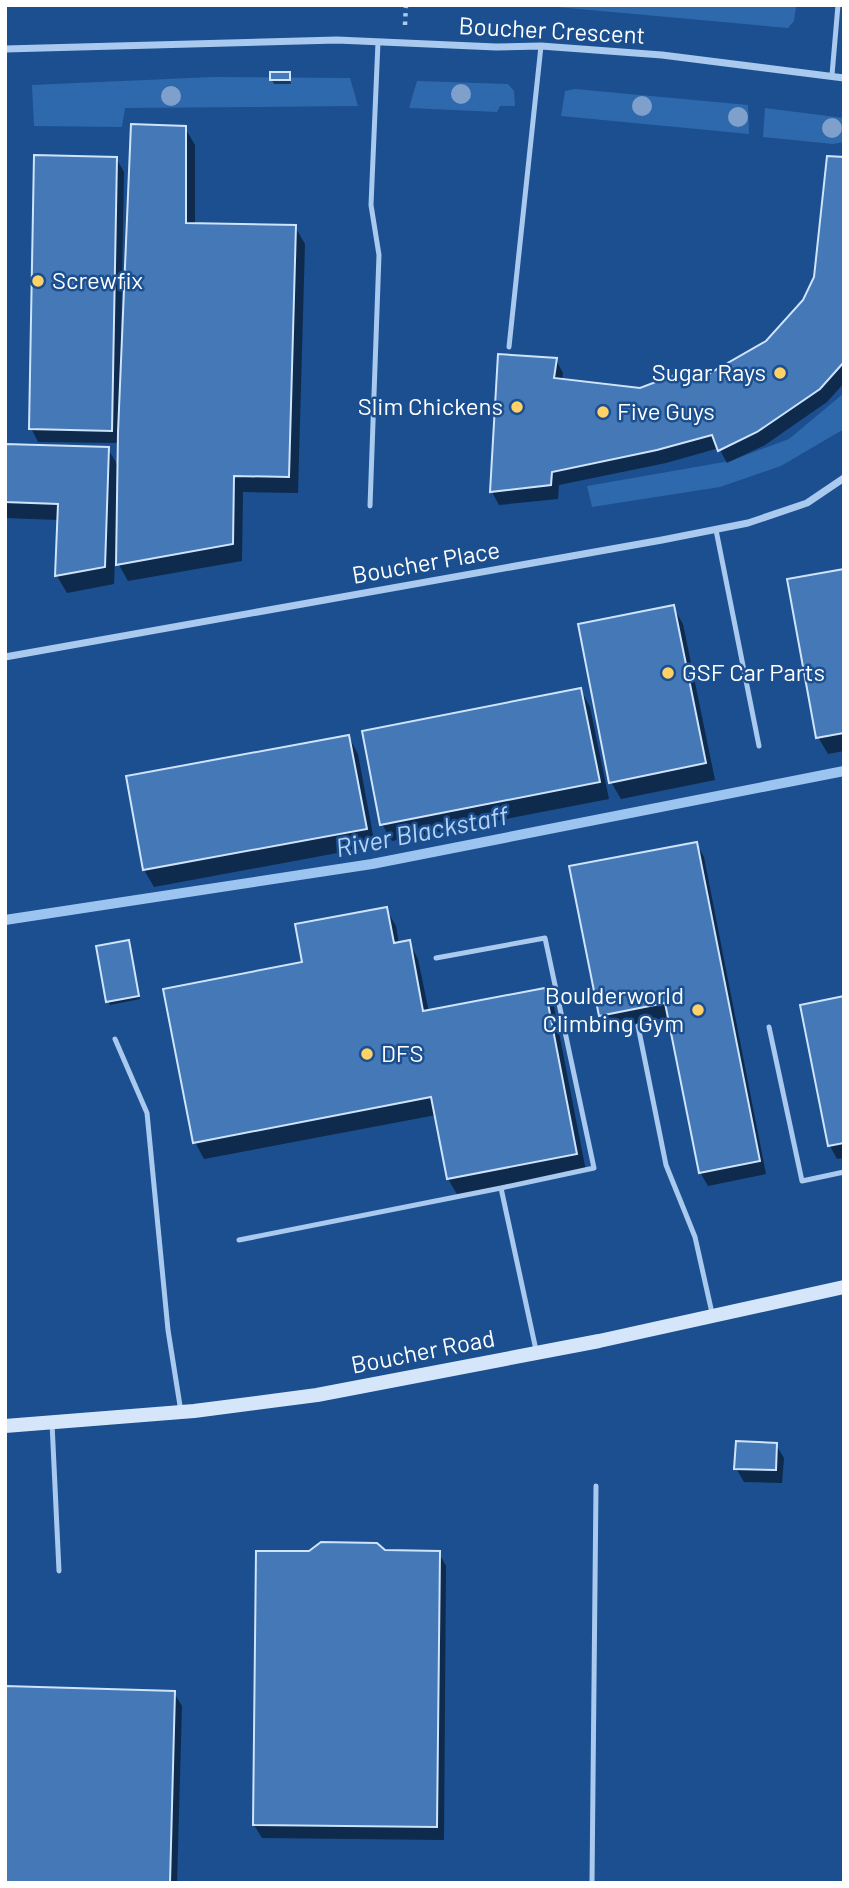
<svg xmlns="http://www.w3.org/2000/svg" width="849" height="1888" font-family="Barlow,sans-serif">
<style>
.green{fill:#2e69ad}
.shadow{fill:#0007}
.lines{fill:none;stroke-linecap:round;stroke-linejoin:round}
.stream{stroke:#9cc4f0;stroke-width:10}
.building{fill:#4478b7;stroke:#cfe3fa;stroke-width:2}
.path{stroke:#a9c9ee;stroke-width:4.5;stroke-dasharray:3.5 5;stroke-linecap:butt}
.lane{stroke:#a9c9ee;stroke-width:5}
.street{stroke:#a9c9ee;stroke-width:7}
.secondary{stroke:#d6e6fa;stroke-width:14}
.tree{fill:#7ea0ca}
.poi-dot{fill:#ffd166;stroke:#1b4f8f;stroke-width:2.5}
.labels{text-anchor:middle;stroke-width:5;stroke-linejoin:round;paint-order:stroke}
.street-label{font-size:24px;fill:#fff;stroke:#1b4f8f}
.poi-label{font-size:24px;fill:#fff;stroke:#1b4f8f;text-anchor:start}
.water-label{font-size:26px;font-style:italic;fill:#b5d3f5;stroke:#1b4f8f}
</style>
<rect width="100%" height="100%" fill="#1b4f8f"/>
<!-- green -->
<path class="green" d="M535,5H787L796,7L794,21L788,28Z
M213,77L350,78L358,106L125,108L122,127L34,126L32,85Z
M417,81L508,84L514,91L515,106H500L497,112L409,108Z
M575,89L748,105L749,134L561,116L565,91Z
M765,108L844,118V142L833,144L763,137Z
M844,393V429L781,466L720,487L592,507L587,486L730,461L789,439Z"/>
<!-- shadow -->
<path class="shadow" d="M289,74L291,84H274L272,80Z
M185,128L195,145V225L295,227L305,244L298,493L243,492L242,561L128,581L115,558L114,584L67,593L57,576L59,520L5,518V446L108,449L120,469V443L38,442L31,428L116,158L124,172L121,336H124Z
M844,159V383L827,402L765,445L727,463L719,448L666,463L559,485L558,499L499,505L492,492L500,356L556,360L563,373L562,380L640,390L696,383L767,342L805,301L816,277Z
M844,571V751L828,754L818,737Z
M673,607L683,624L715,780L621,799L611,782Z
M581,690L590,707L609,799L392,841L382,824Z
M349,737L358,754L375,846L154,887L144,870Z
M696,843L704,857L766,1174L708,1186L700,1172L669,1017L608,1029L601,1016L572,868Z
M386,909L396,926L399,944L409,942L418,959L429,1012L545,990L554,1007L586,1171L458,1196L448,1179L436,1115L204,1159L195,1142L304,964Z
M128,942L140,999L110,1005L108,1001Z
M844,998V1158L837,1159L830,1146Z
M776,1445L784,1458L782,1483L744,1482L736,1468Z
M385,1552L439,1553L446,1566L444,1840L262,1838L254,1825Z
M174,1693L182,1706L177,1883H5Z"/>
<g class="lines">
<!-- stream -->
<path class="stream" d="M5,920L372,864L844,771"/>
</g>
<!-- building -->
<path class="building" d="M270,72H290V80H270Z
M131,124L186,126V223L296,225L289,477L234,476L233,544L116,565L118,432Z
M34,155L117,157L112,431L29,429Z
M827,156L844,157V362L820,389L757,432L718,451L712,435L657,450L552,472L551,485L490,492L498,354L557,358L554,378L640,388L690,369L696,381L766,341L803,300L814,277Z
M5,444L109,447L105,567L55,576L58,504L5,502Z
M844,569V733L816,738L787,579Z
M674,605L706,763L609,783L578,624Z
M581,688L600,782L380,825L362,731Z
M349,735L367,829L143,870L126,776Z
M697,842L760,1161L699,1173L665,1003L599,1016L569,866Z
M387,907L394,943L410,940L423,1011L545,988L577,1154L447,1179L431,1097L193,1143L163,989L302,962L295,924Z
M129,940L139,996L106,1002L96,946Z
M844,996V1143L828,1146L800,1005Z
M736,1441L777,1443L776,1470L734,1469Z
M321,1542L377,1543L385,1550L440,1551L437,1827L253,1825L256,1551H309Z
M5,1686L175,1691L170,1883H5Z"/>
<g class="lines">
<!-- path -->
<path class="path" d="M405,25L406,5"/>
<!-- lane -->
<path class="lane" d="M832,75L838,5
M509,347L541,46
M370,506L379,255L371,205L378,42
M716,530L759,746
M436,958L545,938L594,1168L501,1188
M638,1026L666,1165L695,1237L712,1313
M769,1027L802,1181L844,1172
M115,1039L147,1113L168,1330L181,1412
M239,1240L501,1188L536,1350
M52,1423L59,1571
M592,1883L596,1486"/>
<!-- street -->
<path class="street" d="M5,49L337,40L496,47L541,46L662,55L844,78
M5,657L662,540L748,523L807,503L844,478"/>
<!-- secondary -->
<path class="secondary" d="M5,1426L194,1411L317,1395L599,1341L844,1287"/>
</g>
<!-- trees -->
<g class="tree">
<circle cx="461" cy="94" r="10"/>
<circle cx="171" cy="96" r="10"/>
<circle cx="642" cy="106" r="10"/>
<circle cx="738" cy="117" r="10"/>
<circle cx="832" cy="128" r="10"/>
</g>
<!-- markers -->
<g class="poi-dot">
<circle cx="38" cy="281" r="7"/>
<circle cx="780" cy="373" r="7"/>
<circle cx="517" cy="407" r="7"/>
<circle cx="603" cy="412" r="7"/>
<circle cx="668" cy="673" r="7"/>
<circle cx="698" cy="1010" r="7"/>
<circle cx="367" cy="1054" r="7"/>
</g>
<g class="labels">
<!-- street labels -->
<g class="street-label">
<text transform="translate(552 31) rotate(3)" y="8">Boucher Crescent</text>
<text transform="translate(426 563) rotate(-10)" y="8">Boucher Place</text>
<text transform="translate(423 1352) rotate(-11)" y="8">Boucher Road</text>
</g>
<!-- poi labels -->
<g class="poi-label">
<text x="52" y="289">Screwfix</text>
<text x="766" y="381" text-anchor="end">Sugar Rays</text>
<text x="503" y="415" text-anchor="end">Slim Chickens</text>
<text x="617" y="420">Five Guys</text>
<text x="682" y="681">GSF Car Parts</text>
<text x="684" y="1004" text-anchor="end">Boulderworld<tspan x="684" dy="28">Climbing Gym</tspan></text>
<text x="381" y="1062">DFS</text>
</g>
<!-- water labels -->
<g class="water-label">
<text transform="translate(422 832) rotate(-11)" y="9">River Blackstaff</text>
</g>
</g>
<!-- border -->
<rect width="849" height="1888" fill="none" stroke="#ffffff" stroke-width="14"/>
</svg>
